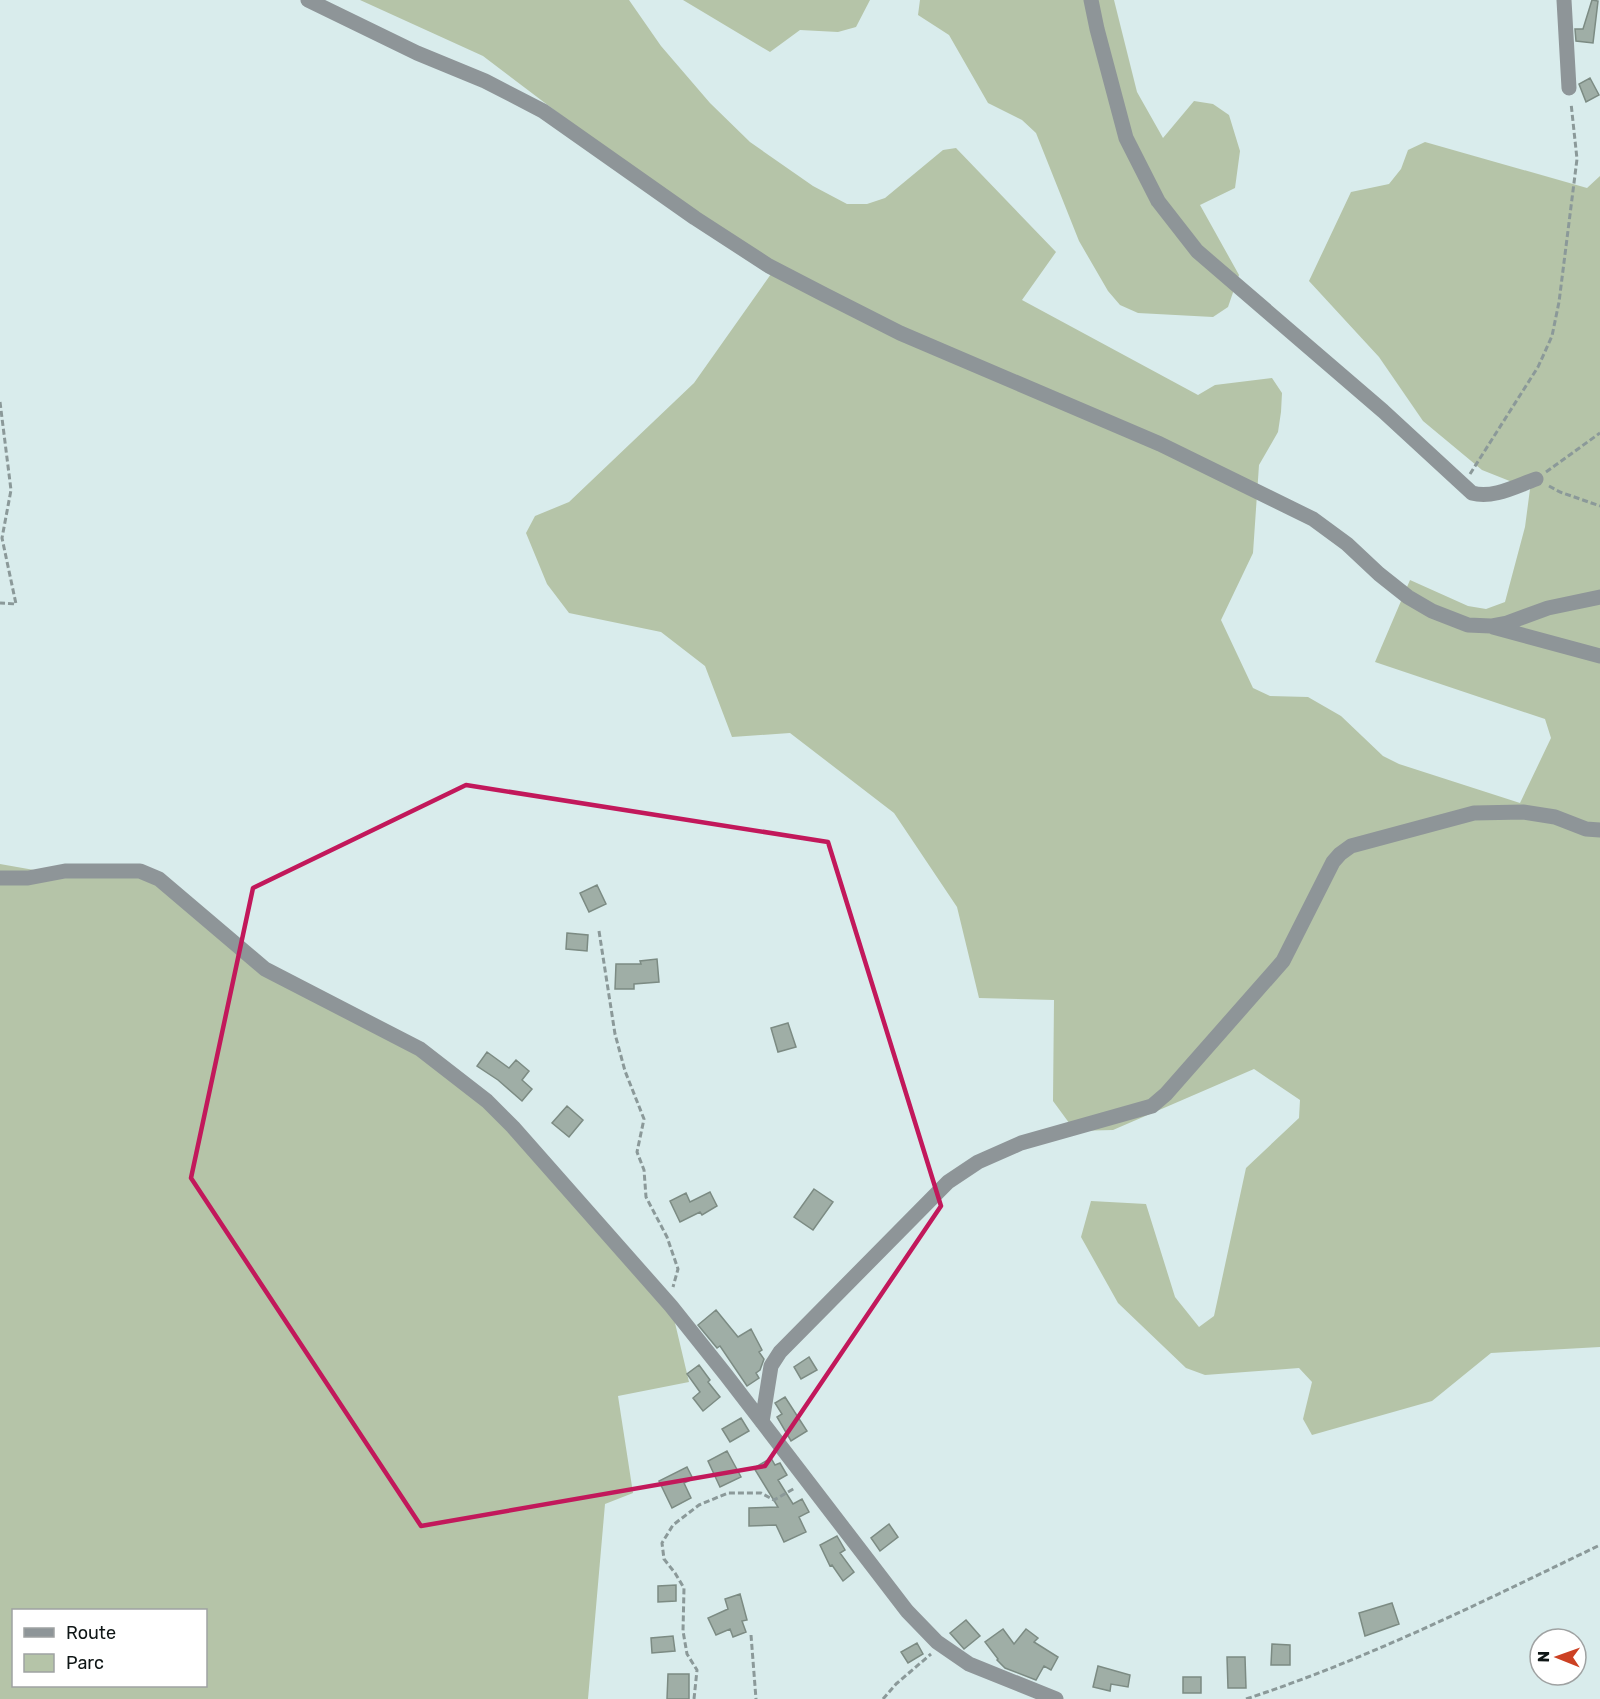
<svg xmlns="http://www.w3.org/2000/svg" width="1600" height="1699" font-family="Rubik,sans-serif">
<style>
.green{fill:#b5c4a8;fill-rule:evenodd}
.building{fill:#9faea6;stroke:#7c8b83;stroke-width:1.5}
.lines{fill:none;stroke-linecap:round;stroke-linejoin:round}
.path{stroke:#8b9999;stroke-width:3;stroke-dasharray:6 3;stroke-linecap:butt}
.minor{stroke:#8e9598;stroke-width:15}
.marked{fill:none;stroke:#c2185b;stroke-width:4.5;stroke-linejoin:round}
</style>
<rect width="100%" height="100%" fill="#d9ecec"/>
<!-- green -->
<path class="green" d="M360,0H629L661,46L710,103L750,142L813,186L847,204H867L885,198L943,150L956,148L1056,252L1022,300L1198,395L1215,385L1272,378L1282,393L1281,412L1278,432L1259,465L1253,553L1221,620L1253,688L1270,696L1308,697L1341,716L1383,756L1399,764L1520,803L1551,738L1545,719L1375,662L1410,580L1468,606L1486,609L1505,602L1525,527L1530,489L1482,470L1423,421L1379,357L1309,281L1351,192L1389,184L1401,169L1408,150L1425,142L1587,188L1600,176V1347L1491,1353L1432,1401L1312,1435L1303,1419L1312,1382L1299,1368L1205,1375L1186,1368L1118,1303L1081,1237L1091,1201L1146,1204L1175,1297L1199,1327L1214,1316L1246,1168L1299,1118L1300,1100L1254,1069L1113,1130L1075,1131L1053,1101L1054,1000L979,998L957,907L894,813L790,733L732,737L705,666L661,632L569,613L547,584L526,533L535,516L569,502L694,383L771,274L483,56Z
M683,0H870L856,27L838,32L800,30L770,52Z
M920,0H1114L1137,92L1163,138L1194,101L1213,104L1229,115L1240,151L1235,188L1200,205L1239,275L1228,307L1213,317L1138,313L1120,305L1108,291L1079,241L1036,133L1022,120L988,103L949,35L918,15Z
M0,864L34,870L140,871L265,969L420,1049L487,1101L671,1306L689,1382L618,1396L633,1493L605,1504L588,1699H0ZM14,1610H206V1686H14Z"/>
<!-- building -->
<path class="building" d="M1592,0L1598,1L1593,43L1576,41L1575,29H1583Z
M1590,78L1599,95L1586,102L1579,84Z
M597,885L606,904L589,912L580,893Z
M567,933L588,935L587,951L566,949Z
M657,959L659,982L634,984V989H615L616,964H641L640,961Z
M788,1023L796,1047L778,1052L771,1028Z
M487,1052L509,1068L516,1060L529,1071L522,1080L532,1089L522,1101L498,1080L477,1066Z
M567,1106L583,1120L569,1137L552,1123Z
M814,1189L833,1202L813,1230L794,1217Z
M710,1192L717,1206L702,1215L700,1212L680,1222L670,1201L686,1193L690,1202Z
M716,1310L738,1337L751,1329L762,1350L759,1352L764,1359L760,1370L756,1373L759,1378L747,1386L720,1346L717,1348L698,1325Z
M809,1357L817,1370L801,1379L794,1367Z
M699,1365L710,1380L708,1382L720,1397L703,1411L693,1398L700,1392L687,1374Z
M785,1397L807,1431L791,1441L777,1417L782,1414L775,1403Z
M741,1418L749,1431L730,1442L722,1429Z
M727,1451L741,1477L720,1487L708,1461Z
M771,1458L775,1465L780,1463L787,1475L778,1480L793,1504L802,1499L809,1512L799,1517L806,1532L784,1542L776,1525L749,1526V1508L778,1507L754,1468Z
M687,1467L693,1479L684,1483L691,1498L672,1508L659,1481Z
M889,1524L898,1537L880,1551L871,1538Z
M837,1536L845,1550L840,1553L854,1572L843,1581L832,1565L830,1566L820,1545Z
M676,1585V1601L658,1602V1586Z
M740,1594L747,1620L742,1621L746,1632L733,1637L730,1629L716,1635L708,1618L728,1609L725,1599Z
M1392,1603L1399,1624L1365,1636L1359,1613Z
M966,1620L980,1636L964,1649L950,1633Z
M1003,1629L1014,1644L1026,1629L1038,1638L1034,1642L1058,1657L1051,1670L1044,1666L1036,1680L1005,1668L997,1660L998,1659L985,1642Z
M673,1636L675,1651L652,1653L651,1638Z
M917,1643L923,1654L908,1663L901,1652Z
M1272,1644L1290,1645V1665H1271Z
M1227,1657H1245L1246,1688H1228Z
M1098,1666L1130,1675L1128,1687L1111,1684L1110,1691L1093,1687Z
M668,1674H689V1699H667Z
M1183,1677H1201V1693H1183Z"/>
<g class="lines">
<!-- path -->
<path class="path" d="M0,402L11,490L2,538L16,604L0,603
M1546,472L1600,433
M1470,474L1538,367L1552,336L1559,302L1577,159L1571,103
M1549,486L1560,492L1600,506
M599,931L615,1034L625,1071L644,1119L637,1152L644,1170L646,1197L667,1237L678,1269L673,1287
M751,1635L756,1699
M694,1699L697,1670L687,1654L683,1631L684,1588L675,1573L664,1559L662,1543L673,1525L699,1505L728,1493H761L774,1500L795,1488
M883,1699L896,1684L931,1654
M1246,1699C1368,1659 1484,1601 1600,1545"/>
<!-- minor -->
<path class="minor" d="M308,0L417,53L485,81L543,111L695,218L769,266L825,295L900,333L1160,444L1313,519L1347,544L1379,574L1408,597L1432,611L1468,625L1491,626L1507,623L1548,608L1600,597
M1091,0L1097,29L1126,138L1158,201L1197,251L1383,411L1472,493C1493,499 1516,486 1536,479
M1564,0L1569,88
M1493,627L1600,656
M0,878H28L65,871H140L159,879L265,969L420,1049L487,1101L513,1127L671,1306L726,1375L907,1611L937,1642L969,1664L1056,1699
M762,1422L771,1366L780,1352L948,1182L978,1162L1021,1143L1152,1106L1166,1094L1283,961L1333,862L1340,854L1351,846L1474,813L1523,812L1555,817L1586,829L1600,830"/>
</g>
<!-- marked area -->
<path class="marked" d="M466,785L828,842L941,1206L765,1466L421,1526L191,1178L253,888Z"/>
<!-- legend -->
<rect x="12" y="1609" width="195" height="78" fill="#ffffff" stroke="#9fa2a2" stroke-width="1.5"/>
<rect x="24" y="1628" width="30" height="9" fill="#8e9598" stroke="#9fa2a2" stroke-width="1.5"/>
<text x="66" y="1639" font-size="18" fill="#0f1616">Route</text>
<rect x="24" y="1654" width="30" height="18" fill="#b5c4a8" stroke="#9fa2a2" stroke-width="1.5"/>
<text x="66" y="1669" font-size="18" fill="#0f1616">Parc</text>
<!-- north arrow -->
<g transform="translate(1558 1657) rotate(271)"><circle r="28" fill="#ffffff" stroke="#9fa2a2" stroke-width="1.5"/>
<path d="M0-4.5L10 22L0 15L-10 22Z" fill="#cc4123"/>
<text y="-9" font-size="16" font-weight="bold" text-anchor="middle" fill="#0f1616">N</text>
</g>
</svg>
